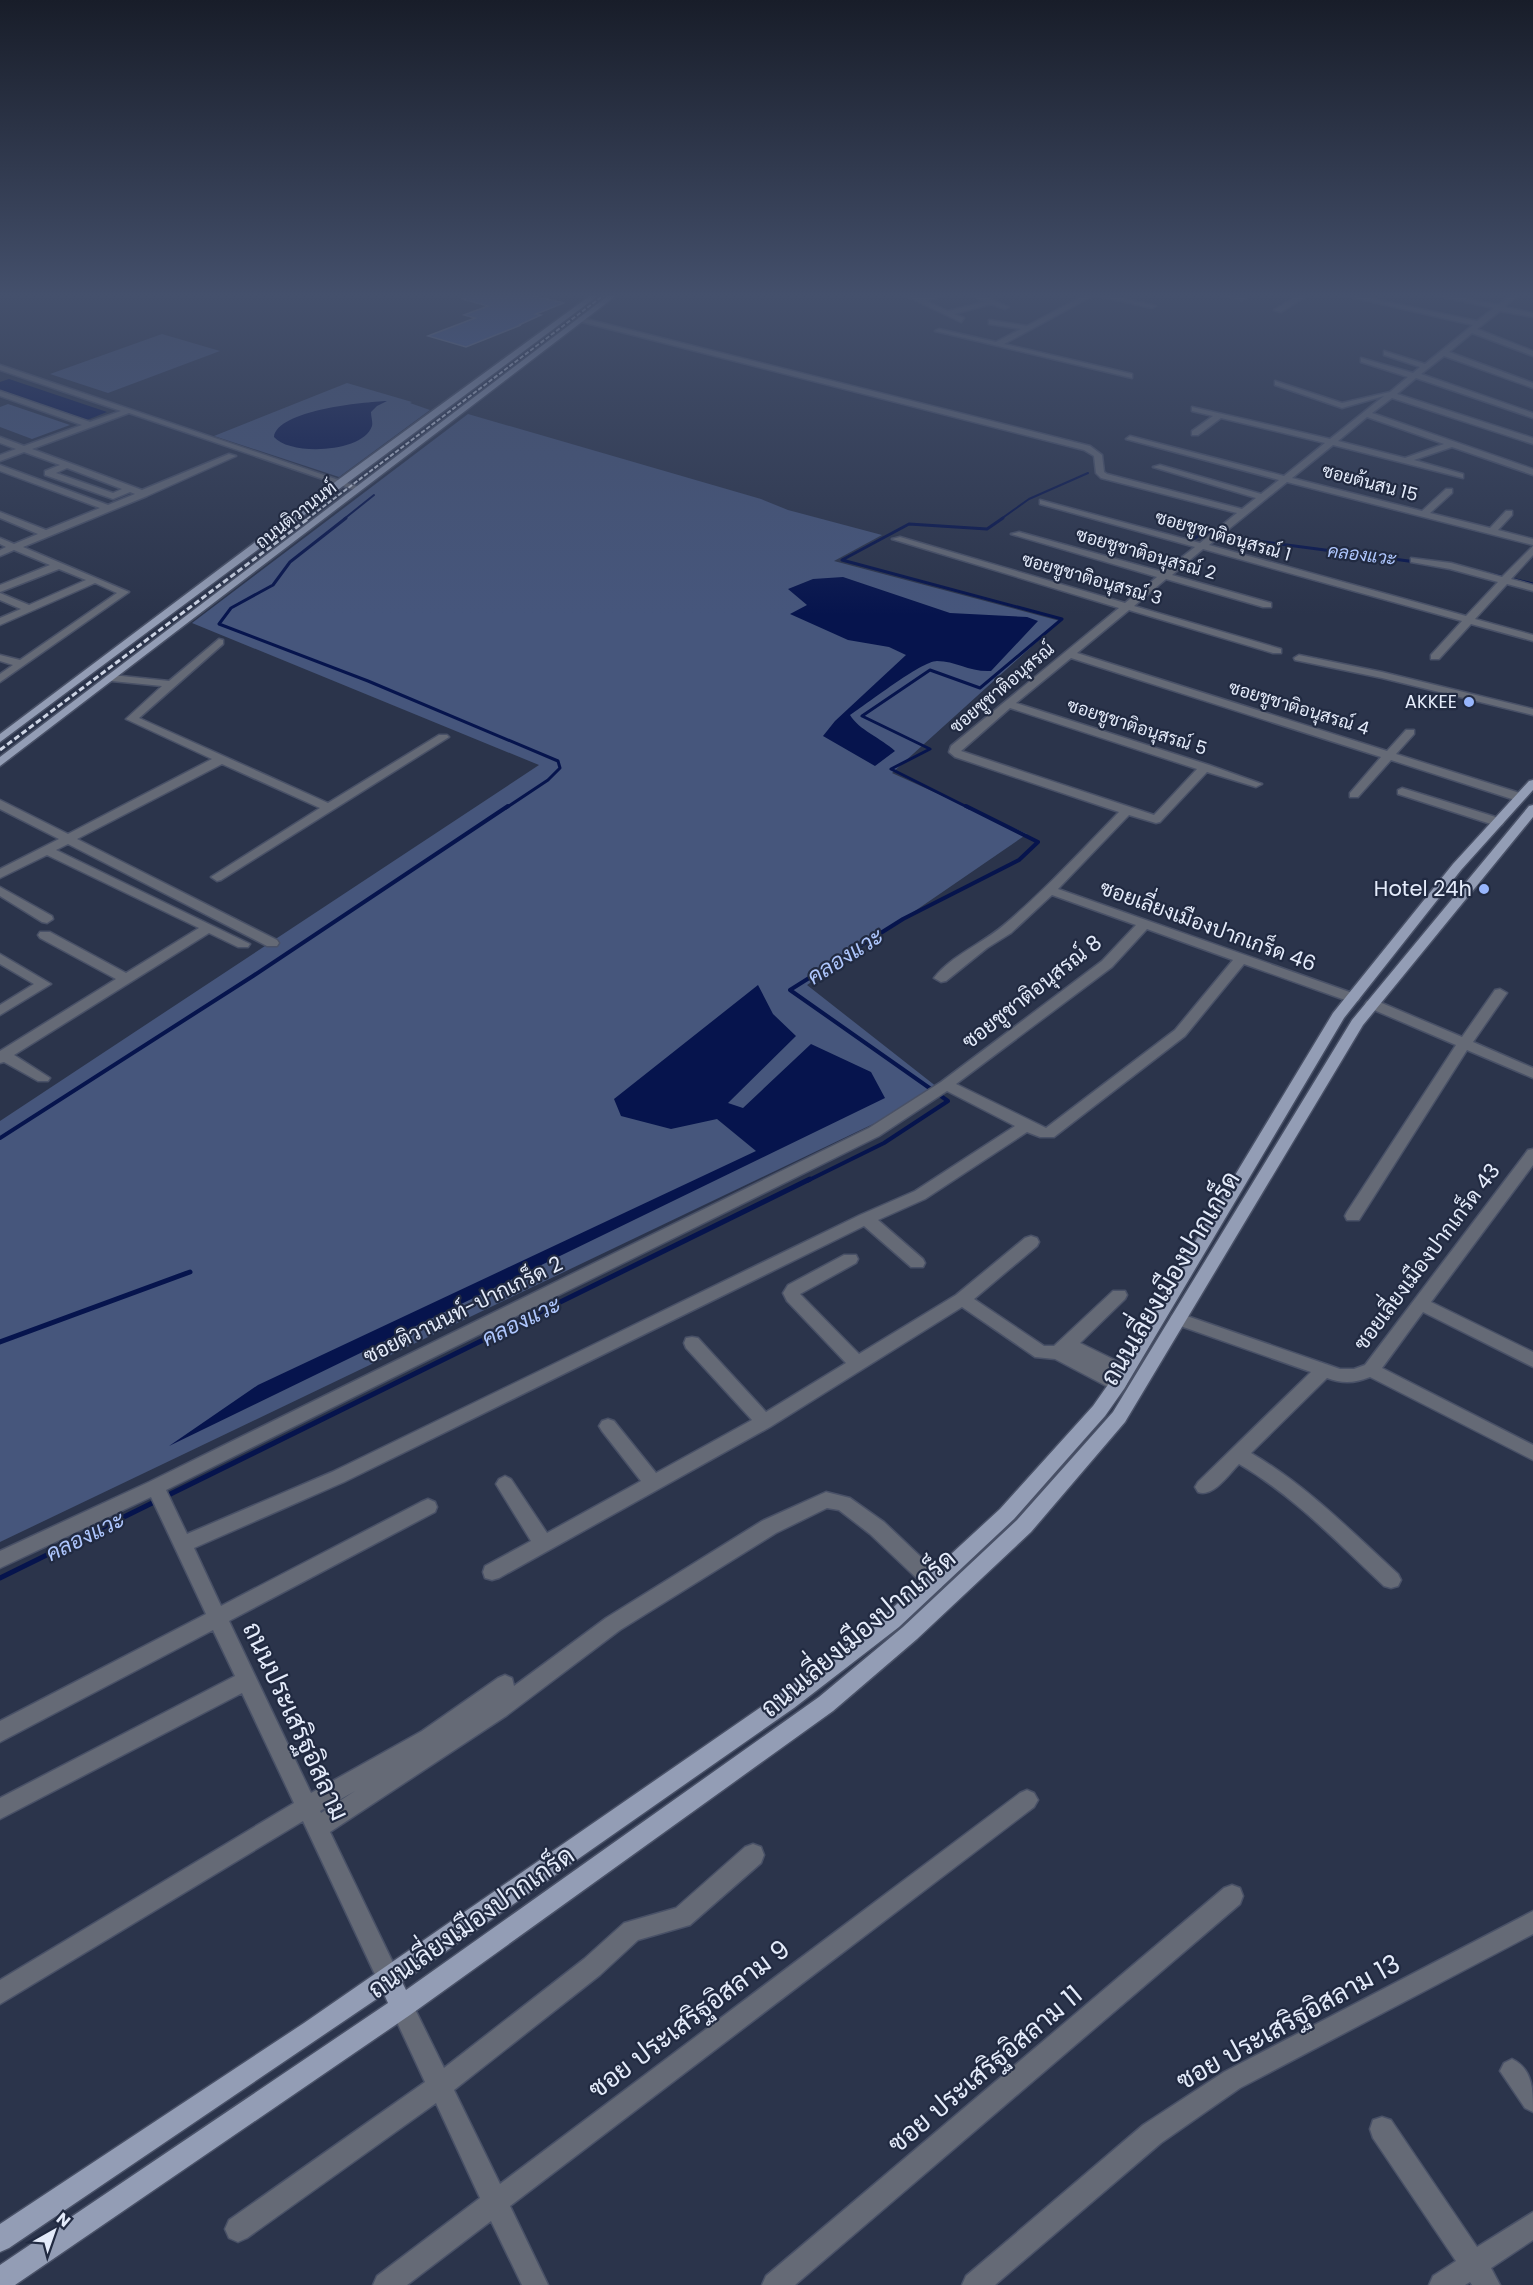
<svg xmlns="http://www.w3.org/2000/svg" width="1533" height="2285" font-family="Poppins,Sarabun,sans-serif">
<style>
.green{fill:#46567c}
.water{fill:#06144d}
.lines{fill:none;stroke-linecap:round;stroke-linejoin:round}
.stream-far3{stroke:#06144d;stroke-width:2}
.stream-far2{stroke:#06144d;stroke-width:3}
.stream-far1{stroke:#06144d;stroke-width:4}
.stream{stroke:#06144d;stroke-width:5}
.building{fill:#4962a2;stroke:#727d98;stroke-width:1.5}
.minor-casing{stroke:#495167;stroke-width:3}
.major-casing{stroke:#495167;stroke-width:3}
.minor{fill:#656a76;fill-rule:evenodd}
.major{fill:#939db5;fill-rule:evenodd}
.rail-far1{stroke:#ced5e5;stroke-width:2;stroke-dasharray:4.5 2;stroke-linecap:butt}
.rail{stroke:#ced5e5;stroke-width:3;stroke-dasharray:6 3;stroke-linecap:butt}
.poi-dot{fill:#98b6fd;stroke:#212a41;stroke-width:2}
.labels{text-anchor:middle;stroke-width:4.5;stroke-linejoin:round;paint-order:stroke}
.far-street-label{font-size:18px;fill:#e4ebfa;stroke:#212a41}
.far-water-label{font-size:18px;font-style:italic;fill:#aec6fd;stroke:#212a41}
.far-poi-label{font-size:18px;fill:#e4ebfa;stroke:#212a41;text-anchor:end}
.poi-label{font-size:21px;fill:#e4ebfa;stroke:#212a41;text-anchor:end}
.street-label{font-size:21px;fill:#e4ebfa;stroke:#212a41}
.water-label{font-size:22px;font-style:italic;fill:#aec6fd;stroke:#212a41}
.near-street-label{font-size:26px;fill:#e4ebfa;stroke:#212a41}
</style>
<rect width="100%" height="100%" fill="#2b344b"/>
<!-- green -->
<path class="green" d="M162,334L220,351L108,393L50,374Z
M347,383L412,402L410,403L430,410L339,477L214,436Z
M8,404L70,425L32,439L0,427V407Z
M468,414L761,499L788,510L882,535L834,561L1060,621L892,773L1027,834L807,985L937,1087L892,1115L0,1542V1121L539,765L192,623Z"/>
<!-- water -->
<path class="water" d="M9,379L107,412L87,420L0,390V382Z
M387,401L377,406L371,412C371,417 373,422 372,426C363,453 290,456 274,437C277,410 364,402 387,401Z
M843,577L950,613L1027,617L1038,621L991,671C969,672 956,661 937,661C921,661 866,705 850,715C859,730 881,738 895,751L875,766L823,736L835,721L906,655L889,647L848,640L790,614L807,605L788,589L813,579Z
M758,985L773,1014L796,1036L728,1103L743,1108L811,1044L871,1072L885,1098L169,1446L258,1385L756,1151L717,1119L671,1129L621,1116L614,1099Z"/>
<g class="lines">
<!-- stream-far3 -->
<path class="stream-far3" d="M344,519L374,495
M1001,519L1029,499L1088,473"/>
<!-- stream-far2 -->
<path class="stream-far2" d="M346,518L290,562L273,585L231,608L219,624L368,681L558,761L560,768L548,780L506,808
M1192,540L1205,531L1235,538L1416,562
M1477,571L1533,584
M969,808L891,769L930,749L862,716L930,670L980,688L1062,619L842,560L909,524L987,529L1003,518"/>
<!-- stream-far1 -->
<path class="stream-far1" d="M0,1138L253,976L508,806
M807,1181L884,1143L948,1101L790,990L903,919L1019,860L1038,842L966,806"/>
<!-- stream -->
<path class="stream" d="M0,1342L190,1272
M0,1578L810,1179"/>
</g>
<!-- building -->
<path class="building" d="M462,295H530L564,303L536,314L541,315L519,325H521L466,347L428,336L475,318L464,315L488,306L462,299Z"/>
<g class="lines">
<defs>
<path id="minor" d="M904,295H913L920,298L945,295L926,301L948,311L984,302L971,295H980L1009,307L1005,309L991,304L954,314L964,318L961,322Z
M1085,295H1107L1156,306L1152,308L1094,295L1004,344L1132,374V378L935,331L939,329L996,342L1021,329L989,324V320L1027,326Z
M1220,295H1235L1246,298L1242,300Z
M1299,295H1308L1281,312L1274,310Z
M1342,295H1354L1477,321L1494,308L1434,295H1448L1499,305L1511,295H1518L1504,307L1533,313V317L1500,311L1477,329L1533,351V356L1472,333L1449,352L1533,383V388L1444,356L1421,374L1533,413V418L1416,378L1397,394L1533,438V444L1392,398L1372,413L1533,469V475L1452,447L1414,460L1463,474V478L1333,445L1292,478L1422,511L1446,489H1452V493L1430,513L1490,528L1506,511H1512V515L1498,530L1533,539V545L1287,482L1209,545L1466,616L1498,582L1450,569L1411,562V558L1451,563L1502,577L1533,546V555L1511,579L1533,585V591L1507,584L1475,619L1533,635V641L1471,624L1439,659H1431V655L1462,621L1203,549L1172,575L1271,603V607H1263L1166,579L1134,606L1281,649V653H1273L1129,610L1077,653L1387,751L1406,730H1414V734L1396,754L1523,794V800H1515L1391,760L1358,797H1350V793L1381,757L1071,658L1016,703L1209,765L1262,784L1256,787L1207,772L1160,822L1156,823L1129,815L1058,889L1358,995L1360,998L1358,1001H1348L1244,964L1185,1036L1054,1137H1040L1027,1132L925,1199L878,1220L923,1259L925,1263L923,1267H911L864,1226L344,1482L194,1548L221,1606L421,1502L428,1499L435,1502L437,1507L435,1512L229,1621L311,1793L422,1731L498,1678L505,1675L512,1678L514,1686L606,1618L762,1521L826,1492L850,1498L884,1522L941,1576L944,1582L941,1588L934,1590L927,1588L870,1534L839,1510L827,1508L776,1533L620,1630L506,1716L330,1832L396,1969L399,1977L396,1985L388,1988L380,1985L303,1821L0,2004V1980L294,1803L242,1693L0,1819V1798L235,1676L213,1630L0,1742V1721L206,1614L151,1497L0,1568V1551L149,1482L869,1128L941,1082L1102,961L1136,925L1052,895L1011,933L987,948L946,981L941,982L934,978C952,955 982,944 1004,925C1045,890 1081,851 1119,812L955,757L949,752L951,746L1119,608L892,539L900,537L1125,603L1157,577L1011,534L1019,532L1163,572L1195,547L1040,504V500L1200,543L1237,513L1101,478L1096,473L1094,456L1084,450L578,321V317L1090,446L1102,455L1104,472L1107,474L1242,509L1256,498L1153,467L1160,465L1261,494L1279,480L1126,439L1130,436L1284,476L1325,443L1221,418L1198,435H1192V431L1213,416L1192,411V407L1330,439L1384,396L1342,408L1275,385V381L1342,403L1390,392L1408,377L1361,362V358L1413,373L1420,367L1384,355V351L1425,364L1473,325ZM1367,417L1444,444L1405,458L1338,441ZM1010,708L1197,769L1154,815L961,751ZM1147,929L1233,960L1175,1030L1046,1128L956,1084L1112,967ZM947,1091L1015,1126L915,1191L860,1215L332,1472L187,1534L166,1490L879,1136ZM355,1791L321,1813L320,1811Z
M0,365L362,488L355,490L129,413L32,449L142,490L229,454L236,456L147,496L23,547L129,592L0,682V674L13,665L0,661V655L20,660L117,593L95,583L0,625V618L21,609L0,600V593L29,605L86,580L59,569L0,592V585L50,565L14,550L0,556V550L6,547L0,544V538L14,544L38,534L0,518V512L46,530L100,508L0,471V465L108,505L135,494L130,492L113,499L45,475V471L60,465L24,452L0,461V455L16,449L0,443V437L24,446L82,425L0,396V391L90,422L121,411L0,370ZM67,468L122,489L113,493L56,473Z
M219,639L223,640V644L139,718L328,803L439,735H447L449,737L221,880L217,881L211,877L320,808L222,764L77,839L277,940L279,943L277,946H267L68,844L56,850L250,944L248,947H238L209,933L14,1055L50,1078L48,1081H38L4,1062L0,1063V1051L116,979L40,938L38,935L40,932H50L126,973L199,928L47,855L0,878V869L59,839L0,809V800L68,834L212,759L126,719L162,686L112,681L107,678L112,675L169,681Z
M1299,655L1382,672L1533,709V715L1382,678L1295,660L1294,658Z
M1402,788L1502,819L1504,822L1502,825H1494L1398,794V790Z
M0,887L52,916L53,919L47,923L42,922L0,896Z
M0,954L51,984L0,1015V1005L34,984L0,964Z
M1500,989L1507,993L1473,1042L1533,1068V1078L1467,1050L1359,1220H1347L1345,1216L1347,1212L1456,1045L1367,1007L1365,1004L1367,1001H1377L1462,1037L1495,990Z
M1533,1149V1165L1431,1302L1533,1352V1367L1423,1312L1382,1368L1533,1445V1460L1370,1377C1354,1383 1343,1384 1327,1378L1251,1453C1306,1485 1351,1531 1398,1574L1401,1580L1398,1586L1391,1588L1384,1586C1338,1543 1294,1496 1239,1464C1229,1474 1213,1498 1198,1492L1195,1487L1198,1482L1311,1372L1172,1323L1170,1319L1172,1315L1178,1313L1184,1315L1340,1369H1354L1365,1365L1528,1150Z
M1031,1236L1037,1238L1039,1242L1037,1246L974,1299L1044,1346H1054L1113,1291H1125L1127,1295L1125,1299L1080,1343L1129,1367L1132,1372L1129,1377L1123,1379L1127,1384L1124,1389L1118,1391L1112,1389L1055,1359L1035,1357L962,1307L770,1427L499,1578L492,1580L485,1578L483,1572L485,1566L531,1541L499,1489L496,1484L499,1479L505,1476L511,1479L547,1533L641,1481L602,1431L599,1426L602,1421L608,1419L614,1421L656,1473L752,1420L686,1348L684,1343L686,1338L692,1337L698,1338L766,1412L846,1363L787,1301L783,1293L788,1285L844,1255H856L858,1259L856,1263L800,1294L859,1354L956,1295L1025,1238Z
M1027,1790L1034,1793L1038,1800L1034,1807L510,2206L548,2285H522L491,2221L407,2285H373L377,2276L480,2198L436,2103L247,2238L238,2242L229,2238L225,2229L229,2220L425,2082L390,2007L394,1999L402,1995L410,1999L444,2068L584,1959L624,1923L676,1908L745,1847L753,1844L761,1847L764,1855L761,1863L690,1925L638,1940L600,1975L454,2090L500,2184L1020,1793Z
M1232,1885L1240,1888L1243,1896L1240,1904L795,2285H762L766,2276L1224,1888Z
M1533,1911V1934L1240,2088L1161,2143L995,2285H962L966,2276L1143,2125L1224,2072Z
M1512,2059C1533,2069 1533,2090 1533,2112L1525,2108L1500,2071L1504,2063Z
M1382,2117L1391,2120L1477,2247L1533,2212V2240L1491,2268L1500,2285H1472L1470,2282L1465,2285H1429L1433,2276L1456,2261L1373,2138L1370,2129L1373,2120Z"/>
<path id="major" d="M591,295H599L0,742V734L327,488Z
M609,295H617L0,766V757Z
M1533,780V790L1461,870L1344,1018L1124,1389L1105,1416L1014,1519L899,1627L794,1708L402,1982L406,1990L819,1697L903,1627L1017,1520L1113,1412L1352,1020L1529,806L1533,805V817L1363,1025L1125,1422L1031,1532L917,1639L833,1711L410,2015L15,2285H0V2265L388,2003L384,1994L9,2248L0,2252V2224L304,2023L780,1694L885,1615L1000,1509L1093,1406L1112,1379L1333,1013L1453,864L1529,781Z"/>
</defs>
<!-- minor casing -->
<use href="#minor" class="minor-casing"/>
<!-- major casing -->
<use href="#major" class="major-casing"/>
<!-- minor -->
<use href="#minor" class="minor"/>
<!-- major -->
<use href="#major" class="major"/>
<!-- rail-far1 -->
<path class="rail-far1" d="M307,519L604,295"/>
<!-- rail -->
<path class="rail" d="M0,750L309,518"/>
</g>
<!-- sky -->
<linearGradient id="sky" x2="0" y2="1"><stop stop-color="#181d29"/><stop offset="0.48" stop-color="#44506c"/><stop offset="1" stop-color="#44506c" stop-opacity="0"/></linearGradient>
<rect width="1533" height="615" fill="url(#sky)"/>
<!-- markers -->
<g class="poi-dot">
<circle cx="1469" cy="702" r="6"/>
<circle cx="1484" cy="889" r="6"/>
</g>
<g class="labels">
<!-- far-street labels -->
<g class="far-street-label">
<text transform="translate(1370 483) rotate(15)" y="6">ซอยต้นสน 15</text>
<text transform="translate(296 515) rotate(-38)" y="6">ถนนติวานนท์</text>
<text transform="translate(1223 536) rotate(16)" y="6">ซอยชูชาติอนุสรณ์ 1</text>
<text transform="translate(1146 554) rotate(16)" y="6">ซอยชูชาติอนุสรณ์ 2</text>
<text transform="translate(1092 579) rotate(16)" y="6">ซอยชูชาติอนุสรณ์ 3</text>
<text transform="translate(1002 688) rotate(-40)" y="6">ซอยชูชาติอนุสรณ์</text>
<text transform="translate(1299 708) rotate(17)" y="6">ซอยชูชาติอนุสรณ์ 4</text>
<text transform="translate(1137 727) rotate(18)" y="6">ซอยชูชาติอนุสรณ์ 5</text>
</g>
<!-- far-water labels -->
<g class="far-water-label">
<text transform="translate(1362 555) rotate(7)" y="6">คลองแวะ</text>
</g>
<!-- far-poi labels -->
<g class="far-poi-label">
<text x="1457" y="708">AKKEE</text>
</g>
<!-- poi labels -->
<g class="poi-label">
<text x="1472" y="896">Hotel 24h</text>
</g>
<!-- street labels -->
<g class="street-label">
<text transform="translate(1208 926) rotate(20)" y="7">ซอยเลี่ยงเมืองปากเกร็ด 46</text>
<text transform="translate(1032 992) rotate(-38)" y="7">ซอยชูชาติอนุสรณ์ 8</text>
<text transform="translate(1427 1257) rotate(-53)" y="7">ซอยเลี่ยงเมืองปากเกร็ด 43</text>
<text transform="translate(463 1310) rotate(-26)" y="7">ซอยติวานนท์-ปากเกร็ด 2</text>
</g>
<!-- water labels -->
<g class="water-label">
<text transform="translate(845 956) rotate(-32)" y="8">คลองแวะ</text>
<text transform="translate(521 1321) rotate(-26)" y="8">คลองแวะ</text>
<text transform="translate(85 1536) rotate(-26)" y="8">คลองแวะ</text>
</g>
<!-- near-street labels -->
<g class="near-street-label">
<text transform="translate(1170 1278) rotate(-59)" y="9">ถนนเลี่ยงเมืองปากเกร็ด</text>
<text transform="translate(858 1633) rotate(-40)" y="9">ถนนเลี่ยงเมืองปากเกร็ด</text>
<text transform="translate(296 1721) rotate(65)" y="9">ถนนประเสริฐอิสลาม</text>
<text transform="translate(471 1922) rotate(-35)" y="9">ถนนเลี่ยงเมืองปากเกร็ด</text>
<text transform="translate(689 2019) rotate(-37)" y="9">ซอย ประเสริฐอิสลาม 9</text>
<text transform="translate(1288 2022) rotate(-29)" y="9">ซอย ประเสริฐอิสลาม 13</text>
<text transform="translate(985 2069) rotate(-40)" y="9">ซอย ประเสริฐอิสลาม 11</text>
</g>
</g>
<!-- north arrow -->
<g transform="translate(54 2231) rotate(40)" stroke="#212a41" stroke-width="4.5" paint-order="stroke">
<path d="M0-4.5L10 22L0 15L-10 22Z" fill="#e4ebfa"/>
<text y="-9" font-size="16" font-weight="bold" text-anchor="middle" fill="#e4ebfa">N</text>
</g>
</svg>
